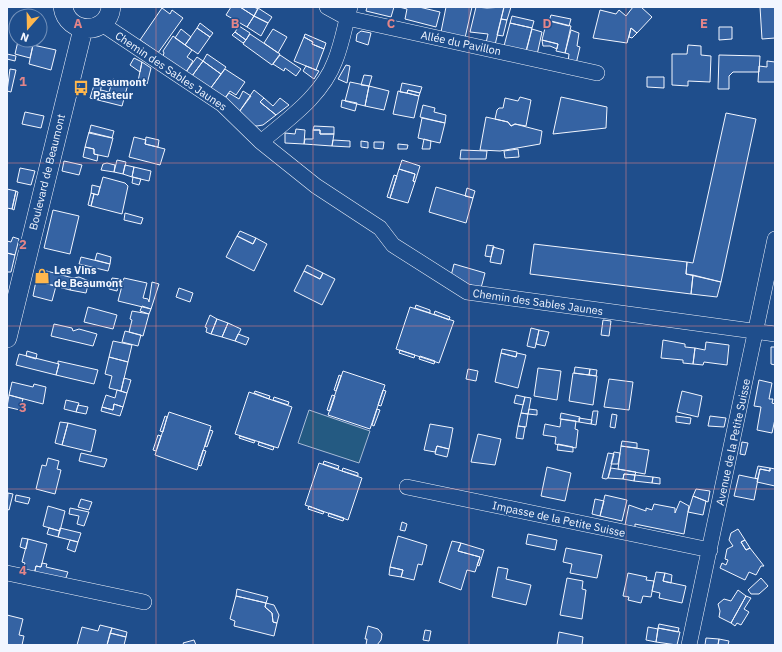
<svg xmlns="http://www.w3.org/2000/svg" width="782" height="652" font-family="'IBM Plex Sans',sans-serif">
<style>
.green{fill:#245a82;stroke:#a8bbd7}
.building{fill:#3563a3;stroke:#f2f6ff}
.lines{fill:none;stroke-linecap:round;stroke-linejoin:round}
.minor-casing{stroke:#f2f6ff;stroke-width:16}
.tertiary-casing{stroke:#f2f6ff;stroke-width:20}
.minor{stroke:#1f4e8c;stroke-width:15}
.tertiary{stroke:#1f4e8c;stroke-width:19}
.grid{fill:none;stroke:#e38589;stroke-width:1;stroke-opacity:0.55}
.labels{text-anchor:middle;stroke-width:3;stroke-linejoin:round;paint-order:stroke}
.street-label{font-size:11px;fill:#f2f6ff;stroke:#1f4e8c}
.poi-label{font-size:11px;font-weight:bold;fill:#f2f6ff;stroke:#1f4e8c;text-anchor:start}
.grid-label{font-size:13px;text-anchor:middle;font-weight:bold;fill:#e38589;stroke:#1f4e8c;stroke-width:3;stroke-linejoin:round;paint-order:stroke}
</style>
<rect width="100%" height="100%" fill="#1f4e8c"/>
<!-- green -->
<path class="green" d="M309,410L370,431L359,463L298,443Z"/>
<!-- building -->
<path class="building" d="M231,7H240L254,16L247,27L226,15Z
M240,7H254L258,9L254,16Z
M367,7H394L391,17L366,11Z
M399,7H419L440,12L436,27L405,19L407,9Z
M446,7H472L465,38L441,32Z
M476,7L487,8L504,7L495,45L486,43L488,34L470,32Z
M504,7H511L507,20L501,19Z
M633,7H641L652,17L637,33L631,28L627,43L593,38L600,10L616,14L619,10L626,16Z
M760,7H775V38L762,39Z
M162,8L170,14L172,10L183,18L158,53L140,40Z
M258,8L272,17L268,23L254,16Z
M551,15L571,19L569,26L549,21Z
M254,16L268,23L261,36L247,27Z
M512,16L534,21L532,28L510,23Z
M501,19L507,20L503,36L497,35Z
M547,20L571,26L565,53L556,51L558,44L542,40Z
M200,23L213,33L210,37L197,28Z
M510,23L532,28L526,51L504,46Z
M239,26L250,33L246,40L235,32Z
M719,27H732V39L719,40Z
M197,28L210,37L198,54L185,45Z
M631,28L637,33L632,38L629,37Z
M181,29L191,37L185,45L175,38Z
M273,29L287,37L278,53L264,43Z
M532,29L542,32L537,55L526,52Z
M571,30L579,33L577,46L580,47L576,64L568,62L569,54L565,53Z
M361,31L371,33L368,45L356,41L357,34Z
M235,32L246,40L243,43L232,35Z
M250,34L280,54L272,65L243,44Z
M305,34L326,43L324,49L312,44L313,42L304,37Z
M173,36L192,50L187,57L193,61L186,72L163,56L164,53L163,51Z
M304,37L313,42L312,44L324,49L316,70L294,61Z
M542,40L558,44L557,49L550,46H543Z
M18,41L33,45L30,58L15,54Z
M33,45L56,50L51,70L29,64Z
M688,45L701,46V55L711,56L710,82L688,81V86L672,85V54H687Z
M7,54L16,56L15,61L7,59Z
M207,54L226,67L221,74L203,61Z
M280,55L301,69L296,76L285,68L284,71L273,64Z
M719,55L760,56L759,72H733L729,76V89H718Z
M197,57L203,61L192,76L186,72Z
M134,58L142,62L140,72L130,65Z
M203,61L221,74L210,89L192,76Z
M767,61L775,62V82H758L759,66L767,67Z
M142,62L151,68L147,84L138,81Z
M346,65L350,66L347,83L338,79Z
M306,66L319,71L314,79L303,71Z
M10,69L16,70L11,92L7,91Z
M225,69L245,82L236,95L230,91L225,98L210,89Z
M364,75L372,76L369,86L361,85Z
M647,77H664V88L647,87Z
M113,79L128,84L122,106L98,100L101,90L109,92Z
M95,82L102,84L98,100L90,98Z
M350,82L369,86L365,106L345,101Z
M402,83L422,87L420,93L408,90L407,93L400,92Z
M369,86L389,91L384,110L365,106Z
M254,90L264,98L260,102L276,115L263,125L257,126H254L239,112Z
M408,90L420,93L419,96L407,93Z
M243,91L251,96L239,112L225,98L229,93L239,99Z
M398,91L419,96L414,118L393,114Z
M520,97L531,100L526,126L515,124L511,126L508,122L495,119L497,110L499,108H503L505,98L518,101Z
M561,97L607,107L606,128L553,134Z
M264,98L273,106L280,98L289,105L276,115L260,102Z
M342,100L357,103L355,111L341,107Z
M423,105L435,108L434,112L446,115L445,123L420,117Z
M25,112L44,116L41,128L22,124Z
M726,113L756,119L721,282L686,274L687,262L693,263Z
M486,117L508,122L511,126L515,124L542,131L540,144L500,151L480,150Z
M422,118L445,123L440,143L418,138Z
M91,125L114,131L112,138L89,133Z
M314,126L334,127V134H320V130H313Z
M296,129L305,130L304,144L285,143V133L295,134Z
M313,130H320V134H334L332,146L304,144L305,139H313Z
M89,132L113,138L108,157L94,154V149L85,147Z
M134,137L146,140L145,144L165,149L160,165L129,157Z
M146,137L159,140L158,147L145,144Z
M424,139L431,141L430,149H422Z
M333,140L350,141V147L332,146Z
M361,141L368,142V148L361,147Z
M374,142H384L383,149L374,148Z
M398,144L408,145L407,149H398Z
M85,147L94,149V154L98,155L97,161L83,157Z
M518,149L519,157L505,158L504,151Z
M461,150L487,151L486,159H460Z
M117,160L126,162L123,174L114,172Z
M402,160L420,166L415,182L413,181L415,174L399,169Z
M64,161L82,165L79,175L62,171Z
M107,163L115,165L114,172L101,170L103,164Z
M125,165L134,167L132,177L123,174Z
M134,167L151,171L149,181L132,177Z
M20,168L35,171L31,185L17,182Z
M399,169L415,174L413,181L415,182L408,203L390,198Z
M394,175L397,176L390,198L387,197Z
M103,177L125,183L128,186L122,214L91,206L94,194L98,195Z
M133,177L141,179L139,185L132,183Z
M92,185L100,187L98,195L91,193Z
M436,187L473,198L466,223L429,212Z
M467,188L475,191L473,198L465,196Z
M7,189L16,191L12,209L7,208Z
M16,191L18,192L14,210L12,209Z
M91,193L94,194L91,206L88,205Z
M53,210L79,216L70,254L44,248Z
M125,213L143,218L141,224L124,220Z
M240,231L256,238L253,244L237,236Z
M237,236L253,244L256,238L267,244L254,271L226,257Z
M13,237L19,239L15,255L7,253V241L11,242Z
M534,244L687,262L686,274L693,275L691,294L530,274Z
M487,245L494,246L491,257L485,256Z
M493,247L504,250L501,264L490,262Z
M7,253L15,255L11,272H7Z
M97,253L111,257L110,264L95,260Z
M81,257L110,264L108,271L79,264Z
M454,264L485,273L481,288L464,283L451,276Z
M307,265L323,273L320,279L304,271Z
M39,269L73,278L70,290L36,281Z
M304,271L320,279L323,273L335,279L322,305L294,291Z
M693,275L721,282L717,297L691,294Z
M79,277L89,281L86,293L70,290L73,278Z
M112,278L120,279L117,291L109,289Z
M124,278L147,283L143,298L148,299L149,302L152,282L159,284L151,309L118,301Z
M36,281L56,286L52,301L33,296Z
M179,288L193,293L190,302L176,297Z
M416,305L430,310V313L415,308Z
M142,306L151,309L149,314L140,311Z
M88,307L117,315L113,329L84,322Z
M410,307L454,321L439,363L396,349Z
M132,311L149,314L143,336L129,332L132,320L130,319Z
M435,311L450,317L449,320L434,314Z
M210,315L217,319L211,334L206,332L207,328L205,327Z
M217,319L228,323L222,337L211,334Z
M603,320L611,321L609,336L601,335Z
M228,323L241,329L235,341L222,337Z
M54,324L72,328L73,331L79,329L97,334L93,346L51,336Z
M531,328L539,330L535,348L527,346Z
M539,330L549,332L545,346L536,344Z
M125,331L141,335L138,346L122,342Z
M238,334L249,338L246,345L235,341Z
M663,340L685,344V347L695,348L693,364L683,363V360L661,358Z
M113,341L132,345L128,362L109,357Z
M706,342L729,345L727,365L704,362L703,365L693,364L695,348L705,350Z
M771,347H775V365L771,364Z
M502,349L517,352L516,357L501,353Z
M400,350L415,355L414,358L399,353Z
M27,351L37,354L36,359L26,356Z
M501,353L516,357L517,353L526,355L518,388L495,382Z
M19,354L59,364L56,375L16,365Z
M420,356L435,361L434,364L419,359Z
M109,357L128,362L121,391L109,388L112,376L105,374Z
M58,361L98,370L94,384L56,375L59,364H58Z
M575,367L590,369L589,375L574,373Z
M538,368L561,371L557,400L534,396Z
M468,369L478,371L476,381L466,379Z
M590,369L597,370L596,376L589,375Z
M343,371L385,385L370,429L328,415Z
M573,373L597,376L593,405L569,401Z
M339,375L341,376L336,391L334,390Z
M124,378L131,380L127,393L121,391Z
M609,379L633,382L629,410L604,407Z
M759,380L772,383L769,399H773L772,403L775,404V419L772,433L757,430L761,407L754,406Z
M12,382L33,387L34,384L46,387L43,404L9,395Z
M117,390L127,393L123,407L114,404L113,410L102,407L106,395L115,398Z
M383,390L386,391L381,406L378,405Z
M255,391L270,396L269,399L254,393Z
M682,391L702,396L698,417L677,412Z
M249,392L292,407L278,448L235,434Z
M9,395L23,399L20,410L7,407Z
M332,395L335,396L330,411L327,410Z
M516,395L525,397L523,405L514,403Z
M274,397L289,402L288,405L273,400Z
M525,397L531,398L528,414L521,413Z
M66,400L79,403L76,412L64,409Z
M114,404L123,407L120,416L101,411L102,407L113,410Z
M78,405L88,407L86,414L76,412Z
M377,409L380,410L374,426L372,425Z
M529,409L537,410V415L528,414Z
M593,411H598L596,425L591,424Z
M169,412L211,426L197,470L155,455Z
M521,413L528,414L526,427L518,426Z
M561,413L580,417L579,422L560,419Z
M612,414L617,415L615,428L610,427Z
M165,416L167,417L163,432L160,431Z
M676,416L691,418L690,424L676,422Z
M710,416L726,418L724,427L708,426Z
M579,418L592,420L591,424L579,422Z
M561,419L576,421L575,429L578,430L576,448L555,444L556,437L543,435L545,424L560,427Z
M60,422L68,423L62,445L55,443Z
M68,423L96,430L91,452L62,445Z
M430,424L453,428L449,449L437,446L435,452L424,450Z
M518,426L525,427L523,439L516,438Z
M210,430L213,431L207,447L205,446Z
M478,434L501,439L495,465L471,462Z
M158,435L161,436L156,451L153,450Z
M240,436L255,441L254,443L239,438Z
M622,441L637,443V448L621,446Z
M259,442L274,447L273,450L258,445Z
M742,442L748,443L745,455L740,454Z
M558,444L573,447V452L557,450Z
M437,446L449,449L447,457L435,454Z
M621,446L649,450L645,474L618,469Z
M203,450L206,451L201,466L198,465Z
M614,452L620,453L618,464H611Z
M81,453L107,459L104,467L79,461Z
M608,453L614,454L608,478L606,479L602,478Z
M48,458L59,461L57,469L61,470L55,494L36,489L42,465L46,466Z
M324,461L339,466L338,469L323,464Z
M319,463L362,478L348,520L305,505Z
M758,466L770,468V471L760,469L758,479L755,478Z
M547,467L571,473L565,501L541,496Z
M343,468L358,473V476L342,471Z
M611,468L636,472L635,475L624,474L623,479L608,478Z
M770,468L775,469V486L757,482L760,469L770,471Z
M624,474L635,475L634,481L623,479Z
M635,475L653,477L652,483L634,481Z
M739,475L758,479L754,500L734,496Z
M653,477L660,478V484L652,483Z
M696,489L710,491L708,502L693,496Z
M8,493L13,494L9,510L7,509Z
M16,495L30,498L28,504L15,501Z
M605,495L627,500L622,521L600,516Z
M693,496L706,501L703,515L688,512Z
M81,499L92,502L89,510L78,507Z
M595,499L604,501L600,516L592,514Z
M680,501L689,506L684,534L635,524V527L625,525L629,505L646,511V508L652,510L654,504L675,508V513Z
M48,506L65,511L60,531L43,526Z
M309,506L324,512L323,514L308,509Z
M70,508L89,512L84,526L77,524L79,516L69,514Z
M329,513L344,518L343,521L328,516Z
M402,522L407,524L405,531L400,530Z
M49,528L60,531L58,537L47,534Z
M60,528L81,533L78,542L58,537Z
M738,529L745,540L741,542L746,550L750,548L764,566H761L756,575L749,572L745,580L720,568L722,563L726,565L728,560L725,559L727,549L733,546L729,540L731,533Z
M528,534L557,540L555,550L526,544Z
M398,536L427,545L422,565L418,564L414,580L401,577L403,570L390,567Z
M22,538L28,539L26,549L20,547Z
M28,539L47,544L41,567L36,566L34,575L22,572L25,563L22,562Z
M70,540L78,542L75,552L67,549Z
M745,540L750,548L746,550L741,542Z
M452,541L461,543L458,551L480,557L475,572L467,570L461,590L439,582Z
M461,543L484,550L479,566L477,565L480,557L458,551Z
M566,548L602,555L597,578L570,573L572,564L563,562Z
M42,563L47,564L46,567L68,572L64,583L34,575L36,566L41,567Z
M390,567L403,570L401,577L389,575Z
M498,567L508,569L506,579L531,585L526,605L492,597Z
M656,572L665,573L663,581L686,586L682,603L659,598L660,593L652,591Z
M628,573L647,577L646,580L654,581L651,597L643,596L641,603L628,600L629,597L623,596Z
M665,573L672,575L671,583L663,581Z
M567,578L583,581L582,589L586,590L582,619L560,615Z
M761,578L768,586L759,594H751L748,590Z
M237,589L268,597L266,603L236,596Z
M738,590L746,596L731,623L719,617L720,611L718,604L724,599L731,601Z
M236,596L266,603L265,607L272,613L273,622L277,623L274,636L234,626L235,621L230,619Z
M746,596L751,598L744,609L749,612L741,625L737,623L735,626L731,623Z
M266,603L274,605L279,615L277,623L273,622L272,613L265,607Z
M7,615L23,619L19,635L24,636L22,645H7Z
M659,624L679,628L678,632L658,628Z
M100,625L112,628L107,645H77L82,627L98,631Z
M368,626L378,629L382,634L381,640L377,645H362H366L367,639H365Z
M648,627L658,629L656,642L646,640Z
M112,628L127,632L126,637L110,633Z
M658,628L680,632L677,645L656,642Z
M425,630L431,631L429,641L423,640Z
M559,632L583,637L582,645H557Z
M110,633L126,637L124,645H107Z
M706,638L719,639L718,645H705Z
M719,639L729,641L728,645H718Z
M194,640L196,645H184L183,643Z"/>
<g class="lines">
<defs>
<path id="minor" d="M327,7L347,18L597,73
M102,24L222,104L261,142L316,186L380,228L393,245L467,292L775,334
M261,142C288,119 322,96 335,61C342,44 345,25 350,7
M407,487L710,550
M7,573L144,602
M689,645L775,239"/>
<path id="tertiary" d="M63,7C67,35 108,36 111,7
M7,338L83,29"/>
</defs>
<!-- minor casing -->
<use href="#minor" class="minor-casing"/>
<!-- tertiary casing -->
<use href="#tertiary" class="tertiary-casing"/>
<!-- minor -->
<use href="#minor" class="minor"/>
<!-- tertiary -->
<use href="#tertiary" class="tertiary"/>
</g>
<!-- grid -->
<path class="grid" d="M156,7V645M313,7V645M469,7V645M626,7V645M7,163H775M7,326H775M7,489H775"/>
<!-- icons -->
<defs>
<symbol id="bus-bare" viewBox="-9 -9 18 18"><path d="M-5-6H5V4H4V6H2V4H-2V6H-4V4H-5ZM-3.5-4V0h7V-4ZM-3.5 1.2v1.5H-2V1.2ZM2 1.2v1.5H3.5V1.2Z" fill="#ffb74d" stroke="#1f4e8c" stroke-width="2.5" paint-order="stroke"/></symbol>
<symbol id="shop-bare" viewBox="-9 -9 18 18"><path d="M-5-2.5h2.3a2.7 3.5 0 0 1 5.4 0H5L5.5 6h-11ZM-1.5-2.5h3a1.5 2.3 0 0 0-3 0Z" fill="#ffb74d" stroke="#1f4e8c" stroke-width="2.5" paint-order="stroke"/></symbol>
</defs>
<g fill-rule="evenodd">
<use href="#bus-bare" x="70" y="77" width="22" height="22"/>
<use href="#shop-bare" x="31" y="265" width="22" height="22"/>
</g>
<g class="labels">
<!-- street labels -->
<g class="street-label">
<text transform="translate(461 43) rotate(12)" y="4">Allée du Pavillon</text>
<text transform="translate(171 71) rotate(34)" y="4">Chemin des Sables Jaunes</text>
<text transform="translate(47 172) rotate(-76)" y="4">Boulevard de Beaumont</text>
<text transform="translate(538 302) rotate(8)" y="4">Chemin des Sables Jaunes</text>
<text transform="translate(733 442) rotate(-78)" y="4">Avenue de la Petite Suisse</text>
<text transform="translate(559 519) rotate(12)" y="4">Impasse de la Petite Suisse</text>
</g>
<!-- poi labels -->
<g class="poi-label">
<text x="93" y="86">Beaumont<tspan x="93" dy="13">Pasteur</tspan></text>
<text x="54" y="274">Les Vins<tspan x="54" dy="13">de Beaumont</tspan></text>
</g>
</g>
<g class="grid-label">
<text x="78" y="28">A</text>
<text x="235" y="28">B</text>
<text x="391" y="28">C</text>
<text x="547" y="28">D</text>
<text x="704" y="28">E</text>
<text x="23" y="86">1</text>
<text x="23" y="249">2</text>
<text x="23" y="412">3</text>
<text x="23" y="575">4</text>
</g>
<!-- border -->
<rect width="782" height="652" fill="none" stroke="#f2f6ff" stroke-width="16"/>
<!-- north arrow -->
<g transform="translate(28 28) rotate(200)"><circle r="19" fill="#1f4e8c" stroke="#7391ba"/>
<path d="M0-3L7 15L0 10L-7 15Z" fill="#ffb74d"/>
<text y="-6" font-size="11" font-weight="bold" text-anchor="middle" fill="#f2f6ff">N</text>
</g>
</svg>
